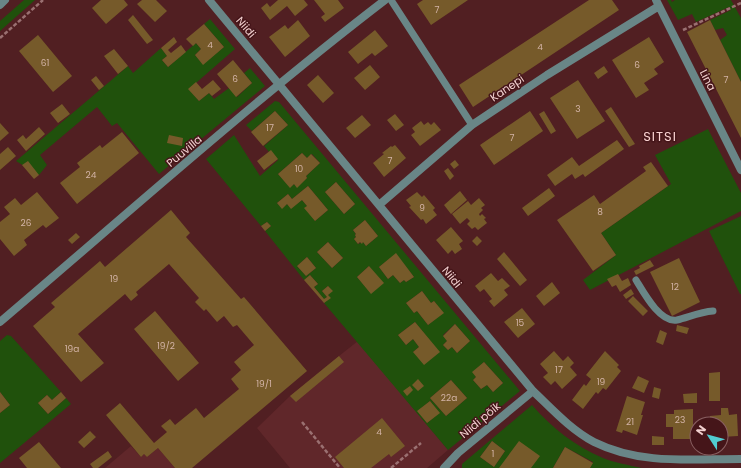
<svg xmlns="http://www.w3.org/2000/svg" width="741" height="468" font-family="Poppins,sans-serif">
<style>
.built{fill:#60272a}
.green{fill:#20510c;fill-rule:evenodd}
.building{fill:#765a2a}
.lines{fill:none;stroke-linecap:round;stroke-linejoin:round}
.path{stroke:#9a7071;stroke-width:2.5;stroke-dasharray:4 2;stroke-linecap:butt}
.service{stroke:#698687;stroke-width:7}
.minor{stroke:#698687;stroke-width:8}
.tertiary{stroke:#698687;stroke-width:8}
.labels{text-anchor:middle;stroke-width:3;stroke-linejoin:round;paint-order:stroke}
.number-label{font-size:9px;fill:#d3b3a6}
.street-label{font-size:11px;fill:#f2d1d0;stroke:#451519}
.quarter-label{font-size:13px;letter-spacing:1px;fill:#fad3d2;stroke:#451519}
</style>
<rect width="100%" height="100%" fill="#511f22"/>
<!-- built -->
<path class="built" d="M358,341L448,450L427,468H290L257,428L290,396L339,356Z
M131,446L141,457L144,454L147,457L158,448L175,468H105Z"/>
<!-- green -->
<path class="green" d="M24,0H35L0,31V21Z
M667,0H671L672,2L675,0H731L741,18V82L720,40L727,35L723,28L715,30L710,20L731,10L729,7L696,22L692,14L678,20Z
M210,19L235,49L189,89L199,101L209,93L214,99L229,88L237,97L252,83L244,73L250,68L265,86L159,174L117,123L112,126L97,107L40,155L47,165L39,175L16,161L128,66L133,73L161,48L167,56L162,60L168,67L196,43L201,49L195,55L203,64L224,47L204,24Z
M275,101L279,102L520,391L448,450L324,303L330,298L328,295L332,291L328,286L322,291L327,297L324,299L314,287L318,284L310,275L304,280L265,231L271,226L267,222L261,226L206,159L234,135L260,176L278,160L271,151L269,152L264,146L288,125L275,111L252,131L246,125ZM302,153L307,158L312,154L320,163L306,176L307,178L297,187L294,184L290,187L278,174ZM336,182L355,204L344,214L325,192ZM308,186L328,210L315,221L307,206L302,200L291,208L287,204L282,208L277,203L288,194L292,199ZM365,220L378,236L366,246L363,242L358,244L354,239L356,237L355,235L356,234L353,230ZM328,242L343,258L332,268L317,252ZM396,254L414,277L406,282L404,280L400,283L393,275L388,279L379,267ZM307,257L316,268L306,276L297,266ZM369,266L371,293L357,277ZM422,291L431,303L434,301L443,313L428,325L417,311L414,313L406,303ZM415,322L439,352H413L419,347L413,339L406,345L398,335ZM455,324L470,341L457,353L452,347L448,350L443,345L447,341L443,335ZM484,362L503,383L493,392L487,385L481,389L473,380L476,377L473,372ZM451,380L467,398L446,416L430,398ZM430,401L439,413L427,423L418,411Z
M708,129L741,193V211L590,290L583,280L616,255L601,233L671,184L655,155Z
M741,216V294H740L709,231Z
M7,335L11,336L61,392L52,400L47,395L38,403L48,414L66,398L71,404L0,463V413L10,405L0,392V341Z
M532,405C552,428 575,446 603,458C615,463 629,465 642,468H590L593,462L565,447L553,468H462V464ZM492,441L505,451L494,467L480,457Z"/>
<!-- building -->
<path class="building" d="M101,0H124L128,5L106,24L92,8Z
M142,0H156L167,11L155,22L137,4Z
M278,0H304L308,5L295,16L287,6L270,20L261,8L267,3L270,7Z
M314,0H338L344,8L325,22L321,17L325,14Z
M423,0H468L431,25L417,4Z
M589,0H612L619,10L473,107L459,85Z
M133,15L153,40L147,44L128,20Z
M298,20L310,36L285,57L269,37L285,25L288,29Z
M710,20L741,82V138L687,32Z
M204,24L224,47L203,65L195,55L201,49L196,43L193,46L186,39Z
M375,30L388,46L375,56L372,53L358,64L348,52Z
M38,35L72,76L53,92L19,51Z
M174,37L177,42L168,50L171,53L181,45L186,52L168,67L162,60L167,56L161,48Z
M649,37L664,62L654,69L658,74L644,83L649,90L636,98L612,60Z
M114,49L128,66L118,74L104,56Z
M233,60L252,83L236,97L217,74Z
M370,65L380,77L365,90L354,78Z
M604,66L608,72L598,79L594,73Z
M318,75L334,93L323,103L307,85Z
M96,76L104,86L99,90L91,80Z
M213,80L221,89L212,96L209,93L199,101L188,89L196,82L202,89Z
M578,80L605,121L577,139L550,98Z
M62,104L70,114L58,123L50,113Z
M611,107L635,144L629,147L605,111Z
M275,111L288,125L263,146L251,132Z
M530,111L543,131L494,165L480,145Z
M544,111L556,131L551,134L539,114Z
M395,114L404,125L396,131L387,120Z
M362,115L371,125L355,138L346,128Z
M421,121L424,125L428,122L431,125L434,122L441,130L420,146L411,135L415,132L412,128Z
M0,123L9,133L0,141Z
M39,127L45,134L26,151L17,140L23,135L26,139Z
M122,132L139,153L77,204L60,183L80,167L77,163L100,145L102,148Z
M169,135L183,138L182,146L167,143Z
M617,140L624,149L585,177L583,174L575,179L572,174L555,186L547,175L572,157L579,166Z
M395,145L406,158L384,177L373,163L384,154L382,153L391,146L392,147Z
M8,147L16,156L0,170V154Z
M271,150L278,159L264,170L257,161Z
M302,153L307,158L311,154L320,163L306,176L307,178L297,188L294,184L290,188L278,174Z
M455,160L459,165L454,169L450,164Z
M28,161L39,175L34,179L22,165Z
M651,162L668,186L601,233L616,255L593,271L557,220L594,195L600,204L646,171L643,167Z
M448,168L454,176L450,180L444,171Z
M336,182L355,204L344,214L325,192Z
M308,186L328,210L315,221L304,208L307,206L302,200L291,209L287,204L282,209L277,203L288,194L292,199Z
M549,188L555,196L528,216L522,208Z
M460,191L467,200L451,214L444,205Z
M37,192L59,218L46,228L43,225L24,240L27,245L14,256L0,239V222L10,214L4,207L15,198L21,205Z
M417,192L422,197L424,195L435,208L433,210L437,215L426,224L423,219L421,220L409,207L411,206L406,200Z
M479,198L485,205L481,208L483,210L479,214L480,216L482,214L486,218L484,219L487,223L478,230L475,227L472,229L467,224L470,221L467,218L460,224L452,214L468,201L471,205Z
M171,210L190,233L186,237L241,299L244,297L307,371L192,468H175L158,448L147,457L144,454L141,457L106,415L120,403L154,443L167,432L161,426L170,419L175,425L196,408L204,418L239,389L231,379L241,370L234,362L254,345L237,325L233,327L224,316L217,322L206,309L204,311L195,302L199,298L169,264L136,292L138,295L131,301L125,294L78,334L104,363L81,382L33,326L55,307L51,303L100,261L105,267Z
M365,220L378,236L366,246L363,242L362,244L360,242L358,244L354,239L356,237L355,235L356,234L353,230Z
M267,222L271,226L265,231L261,226Z
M451,227L463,241L459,244L462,249L455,254L452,250L448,254L436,240Z
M76,233L80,237L72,244L68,240Z
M477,236L482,241L477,246L472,241Z
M328,242L343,258L332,268L317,252Z
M504,252L527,280L520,286L497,259Z
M396,253L414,277L406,282L404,280L400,283L393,275L388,279L379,267Z
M307,257L316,268L306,276L297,266Z
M679,258L700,302L672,316L650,272Z
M650,260L654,266L636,275L634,271L640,268L639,266Z
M369,266L384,283L371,294L357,277Z
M491,273L498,281L502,278L510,286L504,290L508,295L494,307L489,301L492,299L484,289L480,292L475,286Z
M618,274L622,281L628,278L631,285L620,292L616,285L612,287L607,279Z
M310,275L318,284L314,287L324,299L327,297L322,291L328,286L333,291L328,295L331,298L324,303L304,280Z
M552,282L560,293L544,306L536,296Z
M631,289L634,294L626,299L623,295Z
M422,291L431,303L434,301L444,313L428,325L417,311L414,313L406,303Z
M633,296L648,311L643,316L628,301Z
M522,308L535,324L518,338L504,322Z
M155,311L199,363L178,381L134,329Z
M415,322L440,352L424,365L413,352L419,347L413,339L406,345L398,335Z
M455,324L470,341L457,353L452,347L448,350L443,345L447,341L443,336Z
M677,325L689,328L687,334L676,331Z
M660,330L667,333L663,345L656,342Z
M554,351L563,361L568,356L574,363L570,367L577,375L562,389L555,381L551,385L543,377L548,373L540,364Z
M605,351L619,365L617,367L621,371L606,390L603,388L598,394L596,392L583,409L572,400L584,384L586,386L591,379L586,375Z
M339,356L344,362L296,402L290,396Z
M484,362L503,383L493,392L487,385L481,389L473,380L476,377L472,372Z
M720,372V401H709V373Z
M638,376L649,381L644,393L632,388Z
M418,379L424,386L418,391L412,385Z
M451,380L467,398L446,416L430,398Z
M410,386L413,390L407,396L403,391Z
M654,387L661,389L659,399L652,397Z
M0,392L10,405L0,413Z
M61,392L66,398L48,414L38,403L47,395L52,400Z
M697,393V403H684L683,394Z
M627,396L645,402L641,415H643L637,435L623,430L622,433L616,431Z
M430,401L440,413L427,423L417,411Z
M721,408H728L729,415L737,414L738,436L721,437V424H710V416L721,415Z
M693,409V439H673V427H666V414H674V410Z
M382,418L405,446L391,457L389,454L371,468H344L335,457Z
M90,431L96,437L84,448L78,442Z
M652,436L664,437V445H652Z
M492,441L505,451L494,467L480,457Z
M519,441L540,456L531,468H499Z
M39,442L61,468H27L19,458Z
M565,447L593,463L590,468H553Z
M108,451L112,457L98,468H93L90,464Z"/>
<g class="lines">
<!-- path -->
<path class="path" d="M683,30L741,3
M0,38L43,0
M302,422L340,468
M391,468L421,443"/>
<!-- service -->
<path class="service" d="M391,0L472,125
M636,280C644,293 660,323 677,320C689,317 700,312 713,311"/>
<!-- minor -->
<path class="minor" d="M209,0L533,391C552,409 571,430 594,442C640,465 691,459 741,459
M656,0L741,170
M379,205L472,125L547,75L659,6
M0,322C127,214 252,102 385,0
M444,468L458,453L533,391"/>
<!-- tertiary -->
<path class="tertiary" d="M0,5L5,0"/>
</g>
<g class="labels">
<!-- number labels -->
<g class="number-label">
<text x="437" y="13">7</text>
<text x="210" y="48">4</text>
<text x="540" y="50">4</text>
<text x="45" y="66">61</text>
<text x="637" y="68">6</text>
<text x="235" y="82">6</text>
<text x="726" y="83">7</text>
<text x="578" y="112">3</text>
<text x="270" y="131">17</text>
<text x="512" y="141">7</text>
<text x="390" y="164">7</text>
<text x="299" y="172">10</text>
<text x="91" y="178">24</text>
<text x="422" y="211">9</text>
<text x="600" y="215">8</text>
<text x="26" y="226">26</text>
<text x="114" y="282">19</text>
<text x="675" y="290">12</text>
<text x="520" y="326">15</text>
<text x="166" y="349">19/2</text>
<text x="72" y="352">19a</text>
<text x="559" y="373">17</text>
<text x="601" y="385">19</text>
<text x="264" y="387">19/1</text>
<text x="449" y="401">22a</text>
<text x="680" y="423">23</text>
<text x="630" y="425">21</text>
<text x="379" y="435">4</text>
<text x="493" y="457">1</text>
</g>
<!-- street labels -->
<g class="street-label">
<text transform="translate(246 27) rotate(50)" y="4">Niidi</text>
<text transform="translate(708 80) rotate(63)" y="4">Lina</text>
<text transform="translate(507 88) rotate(-34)" y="4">Kanepi</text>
<text transform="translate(184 151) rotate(-40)" y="4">Puuvilla</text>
<text transform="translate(452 277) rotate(51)" y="4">Niidi</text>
<text transform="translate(480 420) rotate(-40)" y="4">Niidi põik</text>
</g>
<!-- quarter labels -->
<g class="quarter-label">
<text x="660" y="141">SITSI</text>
</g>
</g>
<!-- north arrow -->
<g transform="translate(709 436) rotate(306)"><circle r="19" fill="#451519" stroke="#8a6062"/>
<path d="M0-3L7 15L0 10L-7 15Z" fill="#51ccd1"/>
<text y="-6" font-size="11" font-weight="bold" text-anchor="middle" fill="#f2d1d0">N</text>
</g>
</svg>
